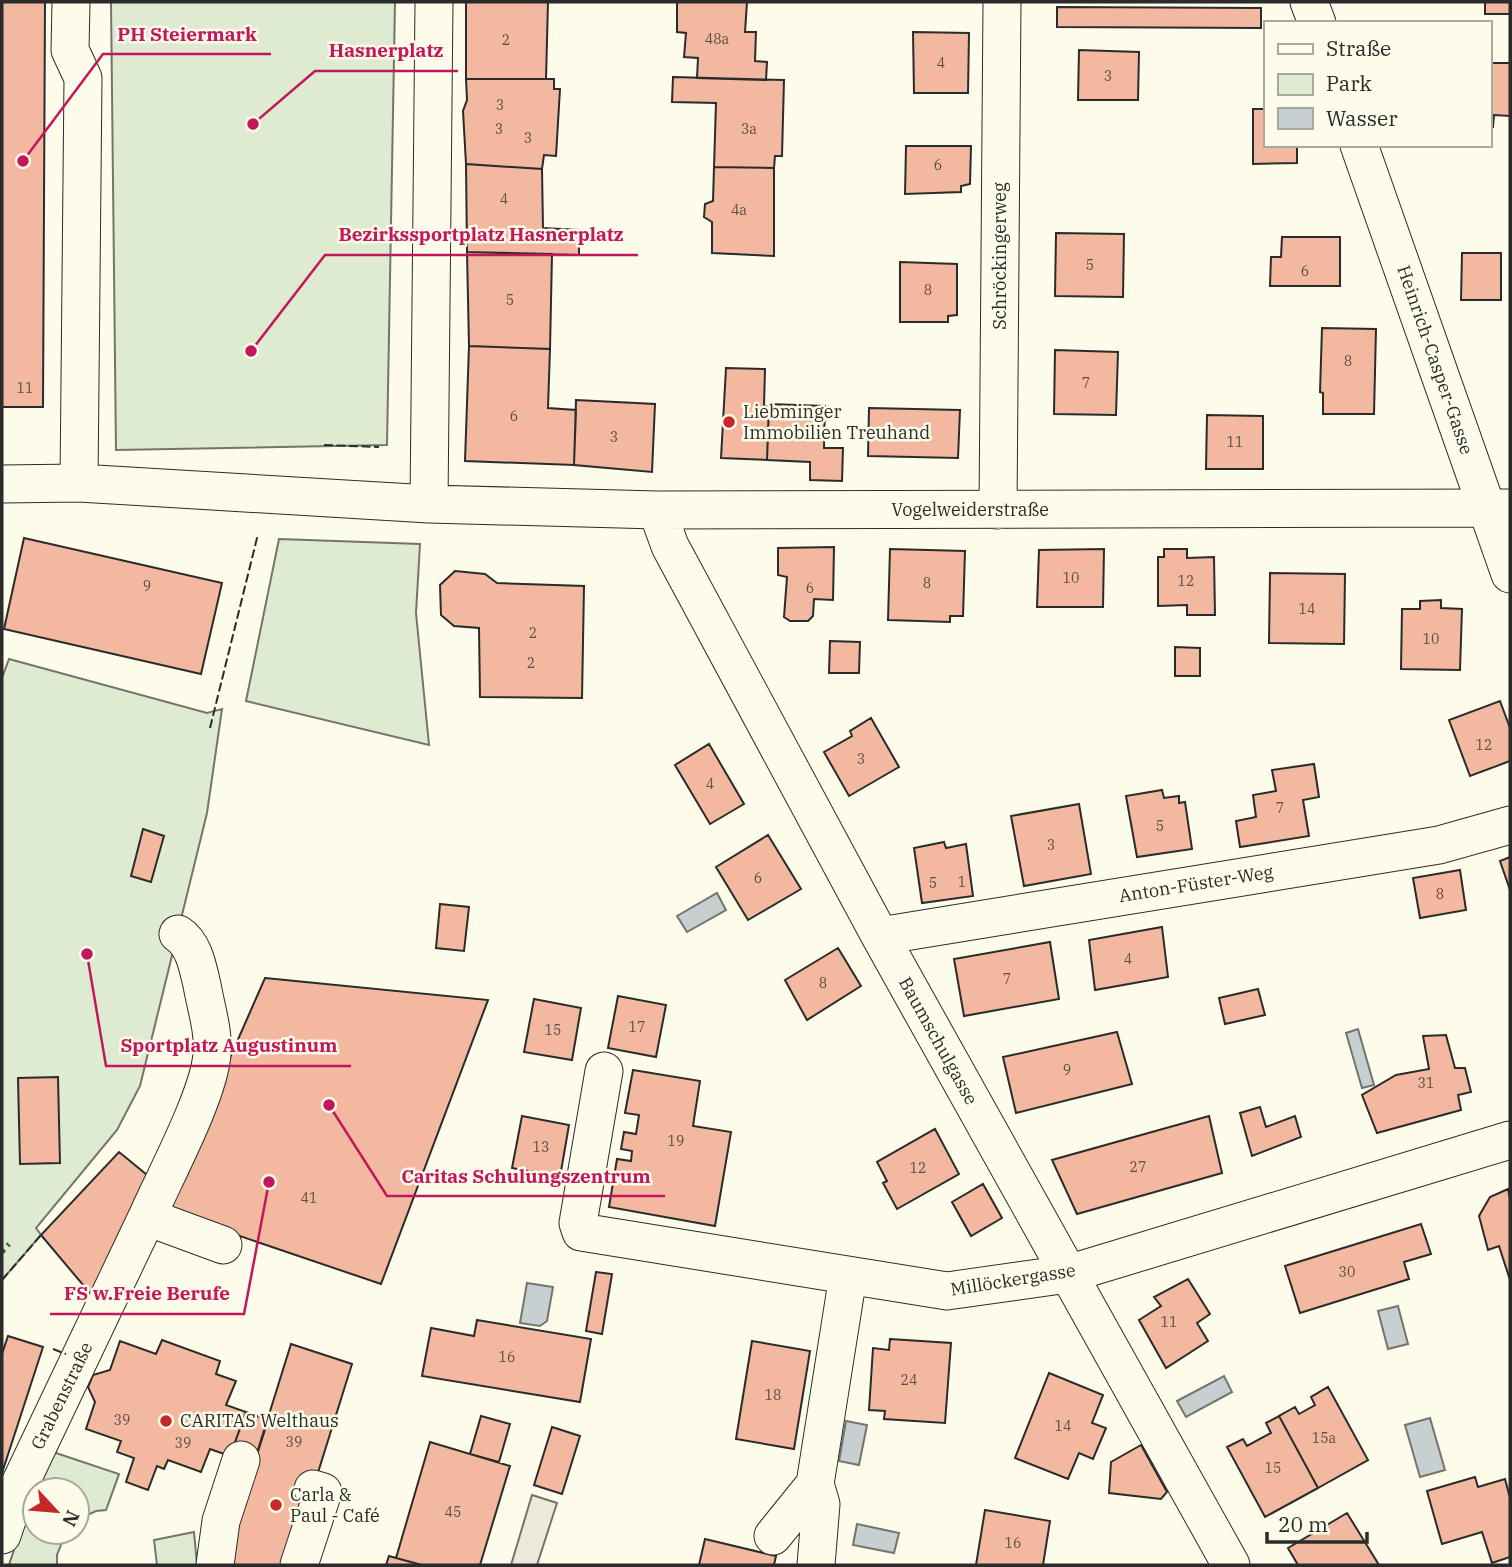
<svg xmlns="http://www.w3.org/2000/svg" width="1512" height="1567" font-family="'IBM Plex Serif',serif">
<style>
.green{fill:#deebd1;stroke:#74746e;stroke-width:2}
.parking{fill:#eceadb;stroke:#74746e;stroke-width:2}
.water{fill:#c7d0d0;stroke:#74746e;stroke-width:2}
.building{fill:#f2b8a0;stroke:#2b2b2b;stroke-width:2}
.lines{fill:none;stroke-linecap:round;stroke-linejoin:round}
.minor-casing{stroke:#2b2b2b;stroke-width:39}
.minor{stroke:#fdfbea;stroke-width:37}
.hedge{stroke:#34623c;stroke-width:5;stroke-dasharray:3.5 5;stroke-linecap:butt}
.fence{stroke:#2b2b2b;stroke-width:2;stroke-dasharray:9 3.5;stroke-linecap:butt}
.poi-dot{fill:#c62828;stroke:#fdfbea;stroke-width:2.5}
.labels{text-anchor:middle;stroke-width:5;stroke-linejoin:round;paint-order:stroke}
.number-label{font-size:14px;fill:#5d4e48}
.street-label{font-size:18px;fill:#2b2b2b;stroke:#fdfbea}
.poi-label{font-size:18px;fill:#2b2b2b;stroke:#fdfbea;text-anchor:start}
.leader{fill:none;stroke:#c2185b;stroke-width:2.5}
.callout-dot{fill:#c2185b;stroke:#fdfbea;stroke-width:2.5}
.callout-label{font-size:19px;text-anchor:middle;font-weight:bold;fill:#c2185b;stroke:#fdfbea;stroke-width:5;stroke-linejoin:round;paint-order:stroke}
</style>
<rect width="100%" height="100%" fill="#fdfbea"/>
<!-- green -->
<path class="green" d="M111,2H395L387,445L116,450Z
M279,539L420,544L416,613L429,745L246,701Z
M9,659L207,713L222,709L207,813L140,1086L117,1130L36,1228L41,1235L2,1280V678Z
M50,1451L119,1474L106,1510L96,1511L77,1520V1490H35V1532H66L57,1555V1565H9L41,1468Z
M194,1532L197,1565H157L154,1540Z"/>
<!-- parking -->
<path class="parking" d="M532,1495L557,1503L537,1565H511Z"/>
<!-- water -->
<path class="water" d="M717,893L726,910L687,932L677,916Z
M1358,1029L1374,1085L1362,1088L1346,1033Z
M527,1283L553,1287L547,1321L540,1326L520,1323Z
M1398,1306L1408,1344L1388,1349L1378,1311Z
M1224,1376L1232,1392L1186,1417L1177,1401Z
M1430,1418L1445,1470L1420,1477L1405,1425Z
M846,1421L867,1425L859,1465L839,1461Z
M857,1524L899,1533L894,1553L853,1545Z"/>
<!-- building -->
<path class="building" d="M2,2H45L43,407H2Z
M466,2H548L546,79H466Z
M677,2H747L745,32H756L755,61L767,62L766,80L697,78L698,58L684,57L686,33L677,32Z
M1485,2H1510V14H1485Z
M1057,7L1261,8V28L1057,27Z
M913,32L969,33L968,93H914Z
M1079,50L1139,52L1138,100H1078Z
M1489,63H1510V116L1494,115L1493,127H1489Z
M673,77L784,80L782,156H775L774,168L714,167L716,103L672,102Z
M466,79H554V89H560L556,156L544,155L542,169L466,164L463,111L467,100Z
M1253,109H1265V145H1297V163L1253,164Z
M906,146H971L970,184L961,186V192L905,194Z
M466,164L542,169L543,228L579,230V255L467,252Z
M714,167L774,168V256L712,253V222L704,217L705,204L713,201Z
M1056,233L1124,234L1123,297L1055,296Z
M1282,237H1340V286H1270L1271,257H1281Z
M467,252L552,254L550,349L469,346Z
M1462,253H1501V300H1461Z
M900,262L957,264V315L948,316V322H900Z
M1322,328L1376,329L1374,414H1323V393L1320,392Z
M469,346L550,349L548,408L576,410L574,465L465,461Z
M1055,350L1118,352L1116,415L1054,414Z
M726,368L765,369L764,406L769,407L767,460L721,458Z
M576,400L655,404L652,472L574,465Z
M769,404L825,406L824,448H843L842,481L810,480V462L767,460Z
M869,408L960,410L958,458L868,456Z
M1207,415L1263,416V469H1206Z
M24,538L222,583L201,674L4,629Z
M834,547L833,600L814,599L813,616L808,621H790L784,617L787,577L778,575V548Z
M890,549L965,551L963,616H950V622L888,620Z
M1104,549L1103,607H1037L1039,550Z
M1164,549H1187V558L1214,557L1215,615H1187V605L1158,606V557H1164Z
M455,571L485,574L497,583L584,586L582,698L480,697L479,628L454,626L441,615L440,585Z
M1270,573L1345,574L1344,644L1269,643Z
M1441,600V608L1462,609L1460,670L1401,669L1402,609H1420V601Z
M830,641L860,642L859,673H829Z
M1175,647L1200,648V676H1175Z
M1500,701L1510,728V761L1470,776L1449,720Z
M871,718L899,767L849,796L824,752L852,736L850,731Z
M709,744L744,804L710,824L675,765Z
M1314,764L1319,797L1303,800L1309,836L1240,847L1236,821L1256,817L1253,795L1276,791L1272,770Z
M1162,790L1164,798L1179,796V803L1185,802L1192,849L1137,857L1126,796Z
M1079,804L1091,874L1024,886L1011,816Z
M143,829L164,836L151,882L131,876Z
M768,835L801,889L748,920L716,867Z
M944,842L946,848L966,844L973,896L922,903L914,848Z
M1510,857V890L1500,861Z
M1460,870L1466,910L1420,918L1413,878Z
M440,904L469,907L464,951L436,948Z
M1162,927L1168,977L1095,990L1089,940Z
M1050,942L1059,999L964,1016L954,959Z
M838,948L861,986L807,1020L785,980Z
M265,978L488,1000L381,1284L163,1210Z
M1258,989L1265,1015L1225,1024L1219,998Z
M618,996L666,1005L656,1057L608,1048Z
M534,999L581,1008L572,1060L524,1052Z
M1117,1032L1132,1084L1016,1113L1003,1057Z
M1446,1035L1455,1068H1465L1471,1092L1458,1095L1461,1110L1377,1133L1362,1095L1396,1075L1429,1069L1423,1036Z
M633,1070L700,1081L693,1126L731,1132L715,1226L609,1207L617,1159L631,1161L632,1151L621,1149L624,1132L636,1134L639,1115L625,1113Z
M58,1077L60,1163L20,1164L18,1078Z
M1260,1107L1266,1127L1295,1116L1301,1137L1252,1156L1240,1113Z
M522,1116L569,1125L560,1177L512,1168Z
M1209,1116L1222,1173L1077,1214L1052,1160Z
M935,1129L959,1174L897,1209L883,1183L887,1181L877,1162Z
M119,1152L152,1179L94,1298L41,1235Z
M983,1184L1002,1218L971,1236L952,1202Z
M1508,1189L1510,1199V1280L1499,1246L1488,1250L1479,1216L1490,1197Z
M1421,1224L1431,1254L1404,1262L1409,1279L1300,1313L1285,1266Z
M596,1272L612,1274L602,1334L586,1331Z
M1188,1279L1210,1314L1197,1323L1208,1341L1166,1368L1139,1320L1161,1306L1154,1297Z
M477,1320L591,1339L580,1402L422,1376L431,1328L474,1336Z
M8,1336L43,1347L2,1473V1354Z
M890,1339L951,1343L945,1423L884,1419L885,1411L869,1410L873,1348L889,1350Z
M162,1340L220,1361L216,1374L236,1381L226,1405L246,1412L230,1456L210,1449L201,1472L168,1460L164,1469L157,1466L148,1490L126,1482L134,1458L117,1452L121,1441L86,1429L95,1402L88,1387L93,1375L110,1370L120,1341L156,1354Z
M752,1341L810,1351L794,1449L736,1439Z
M291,1344L352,1364L289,1565H222Z
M1049,1373L1103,1395L1092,1423L1106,1428L1093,1459L1079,1453L1068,1479L1015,1458Z
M1328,1387L1368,1460L1318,1488L1279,1416L1295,1407L1299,1414L1315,1405L1311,1397Z
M246,1412L268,1420L254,1464L230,1456Z
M481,1416L510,1424L499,1462L470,1454Z
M1279,1416L1318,1488L1265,1517L1227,1447L1243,1439L1247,1446L1271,1433L1266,1423Z
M552,1427L580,1436L562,1494L534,1485Z
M430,1442L510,1466L480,1565H422L396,1558Z
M1141,1445L1167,1492L1161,1499L1109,1493L1111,1462Z
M1475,1477L1478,1487L1505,1479L1510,1498V1557L1492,1563L1482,1532L1442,1544L1427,1491Z
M985,1510L1050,1521L1043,1565H976Z
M1347,1513L1379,1565H1298L1288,1548Z
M705,1539L776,1556L774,1565H699Z
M389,1556L396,1558L422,1565H386Z"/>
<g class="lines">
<defs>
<path id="minor" d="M71,2L70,50L83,78L79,483
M1309,2L1317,23
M1359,145L1510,574
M2,484L79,483L429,504L657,510L1510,508
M429,504L434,2
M657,510L670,546L880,936L1231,1565
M998,510L1002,2
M880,936L1439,845L1510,825
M604,1071L578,1223L581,1232L947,1291L1068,1274L1510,1140
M147,1217C165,1176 209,1095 212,1054C214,1031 206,1008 202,985C198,968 194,944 178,934
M815,1484L821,1504L816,1565
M2,1535L18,1488L147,1217L223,1245
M773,1536L815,1484L848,1276
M215,1565L221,1521L241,1460
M299,1565L323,1492L313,1489"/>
</defs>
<!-- minor casing -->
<use href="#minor" class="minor-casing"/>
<!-- minor -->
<use href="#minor" class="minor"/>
<!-- hedge -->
<path class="hedge" d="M2,1252L9,1244"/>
<!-- fence -->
<path class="fence" d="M324,445L379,447
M210,728L258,534
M2,1280L41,1235L43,1238
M53,1349L66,1354"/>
</g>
<!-- markers -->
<g class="poi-dot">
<circle cx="729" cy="422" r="7"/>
<circle cx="166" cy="1421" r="7"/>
<circle cx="276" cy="1505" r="7"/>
</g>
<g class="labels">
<!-- number labels -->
<g class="number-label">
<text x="717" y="44">48a</text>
<text x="506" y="45">2</text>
<text x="941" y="68">4</text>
<text x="1108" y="81">3</text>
<text x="500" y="110">3</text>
<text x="499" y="134">3</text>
<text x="749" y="134">3a</text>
<text x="528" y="143">3</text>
<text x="938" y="170">6</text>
<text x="504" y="204">4</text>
<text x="739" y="215">4a</text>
<text x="1090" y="270">5</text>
<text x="1305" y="276">6</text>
<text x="928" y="295">8</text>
<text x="510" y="305">5</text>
<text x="1348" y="366">8</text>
<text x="1086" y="388">7</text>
<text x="25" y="393">11</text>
<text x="514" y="421">6</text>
<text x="614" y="442">3</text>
<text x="1235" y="447">11</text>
<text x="1071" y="583">10</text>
<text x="1186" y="586">12</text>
<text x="927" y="588">8</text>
<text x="147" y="591">9</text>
<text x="810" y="593">6</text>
<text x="1307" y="614">14</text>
<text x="533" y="638">2</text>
<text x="1431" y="644">10</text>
<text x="531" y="668">2</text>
<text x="1484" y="750">12</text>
<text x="861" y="764">3</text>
<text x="710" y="789">4</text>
<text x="1280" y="813">7</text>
<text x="1160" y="831">5</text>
<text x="1051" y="850">3</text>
<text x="758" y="883">6</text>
<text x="962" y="887">1</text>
<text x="933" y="888">5</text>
<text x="1440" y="899">8</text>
<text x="1128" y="964">4</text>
<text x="1007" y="984">7</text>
<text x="823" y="988">8</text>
<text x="637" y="1032">17</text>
<text x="553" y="1035">15</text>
<text x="1067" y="1075">9</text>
<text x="1426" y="1088">31</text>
<text x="676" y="1146">19</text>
<text x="541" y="1152">13</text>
<text x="1138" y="1172">27</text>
<text x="918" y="1173">12</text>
<text x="309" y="1203">41</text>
<text x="1347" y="1277">30</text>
<text x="1169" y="1327">11</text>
<text x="507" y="1362">16</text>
<text x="909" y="1385">24</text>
<text x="773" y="1400">18</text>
<text x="122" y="1425">39</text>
<text x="1063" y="1431">14</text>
<text x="1324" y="1443">15a</text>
<text x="294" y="1447">39</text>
<text x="183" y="1448">39</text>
<text x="1273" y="1473">15</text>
<text x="453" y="1517">45</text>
<text x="1013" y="1548">16</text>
</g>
<!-- street labels -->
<g class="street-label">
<text transform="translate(1000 256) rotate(-90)" y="6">Schröckingerweg</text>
<text transform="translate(1435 360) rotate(71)" y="6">Heinrich-Casper-Gasse</text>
<text x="970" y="516">Vogelweiderstraße</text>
<text transform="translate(1196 884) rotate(-9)" y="6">Anton-Füster-Weg</text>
<text transform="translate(938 1041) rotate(61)" y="6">Baumschulgasse</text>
<text transform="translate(1013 1280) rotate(-9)" y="6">Millöckergasse</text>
<text transform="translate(62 1396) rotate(-64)" y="6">Grabenstraße</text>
</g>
<!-- poi labels -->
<g class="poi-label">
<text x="743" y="418">Liebminger<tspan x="743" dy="21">Immobilien Treuhand</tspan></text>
<text x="180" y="1427">CARITAS Welthaus</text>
<text x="290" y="1501">Carla &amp;<tspan x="290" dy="21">Paul - Café</tspan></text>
</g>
</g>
<!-- callouts -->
<path class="leader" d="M23 161L103 54H271M253 124L315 71H458M251 351L325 255H638M87 954L106 1066H351M329 1105L387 1196H665M269 1182L244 1314H50"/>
<g class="callout-dot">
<circle cx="23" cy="161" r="7"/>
<circle cx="253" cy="124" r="7"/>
<circle cx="251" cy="351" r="7"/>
<circle cx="87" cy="954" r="7"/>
<circle cx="329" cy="1105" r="7"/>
<circle cx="269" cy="1182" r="7"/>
</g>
<g class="callout-label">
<text x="187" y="41">PH Steiermark</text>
<text x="386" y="57">Hasnerplatz</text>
<text x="481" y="241">Bezirkssportplatz Hasnerplatz</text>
<text x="229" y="1052">Sportplatz Augustinum</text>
<text x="526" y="1183">Caritas Schulungszentrum</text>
<text x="147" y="1300">FS w.Freie Berufe</text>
</g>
<!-- border -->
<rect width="1512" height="1567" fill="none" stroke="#2b2b2b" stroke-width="7"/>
<!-- legend -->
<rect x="1264" y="21" width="228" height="126" fill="#fdfbea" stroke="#a9a89e" stroke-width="2"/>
<rect x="1278" y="44" width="35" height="10" fill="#fdfbea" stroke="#a9a89e" stroke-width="2"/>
<text x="1326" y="56" font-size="21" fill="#2b2b2b">Straße</text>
<rect x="1278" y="74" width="35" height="21" fill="#deebd1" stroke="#a9a89e" stroke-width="2"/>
<text x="1326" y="91" font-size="21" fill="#2b2b2b">Park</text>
<rect x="1278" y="108" width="35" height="21" fill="#c7d0d0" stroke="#a9a89e" stroke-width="2"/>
<text x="1326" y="126" font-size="21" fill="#2b2b2b">Wasser</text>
<!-- north arrow -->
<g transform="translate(56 1511) rotate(116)"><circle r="33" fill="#fdfbea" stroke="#a9a89e" stroke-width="2"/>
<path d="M0-5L12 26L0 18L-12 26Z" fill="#c62828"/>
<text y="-10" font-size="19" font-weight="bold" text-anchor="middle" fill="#2b2b2b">N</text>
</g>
<!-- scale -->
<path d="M1267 1532v10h100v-10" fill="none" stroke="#2b2b2b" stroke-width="3.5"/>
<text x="1278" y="1532" font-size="21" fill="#2b2b2b" stroke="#fdfbea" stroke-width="5" paint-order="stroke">20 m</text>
</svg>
